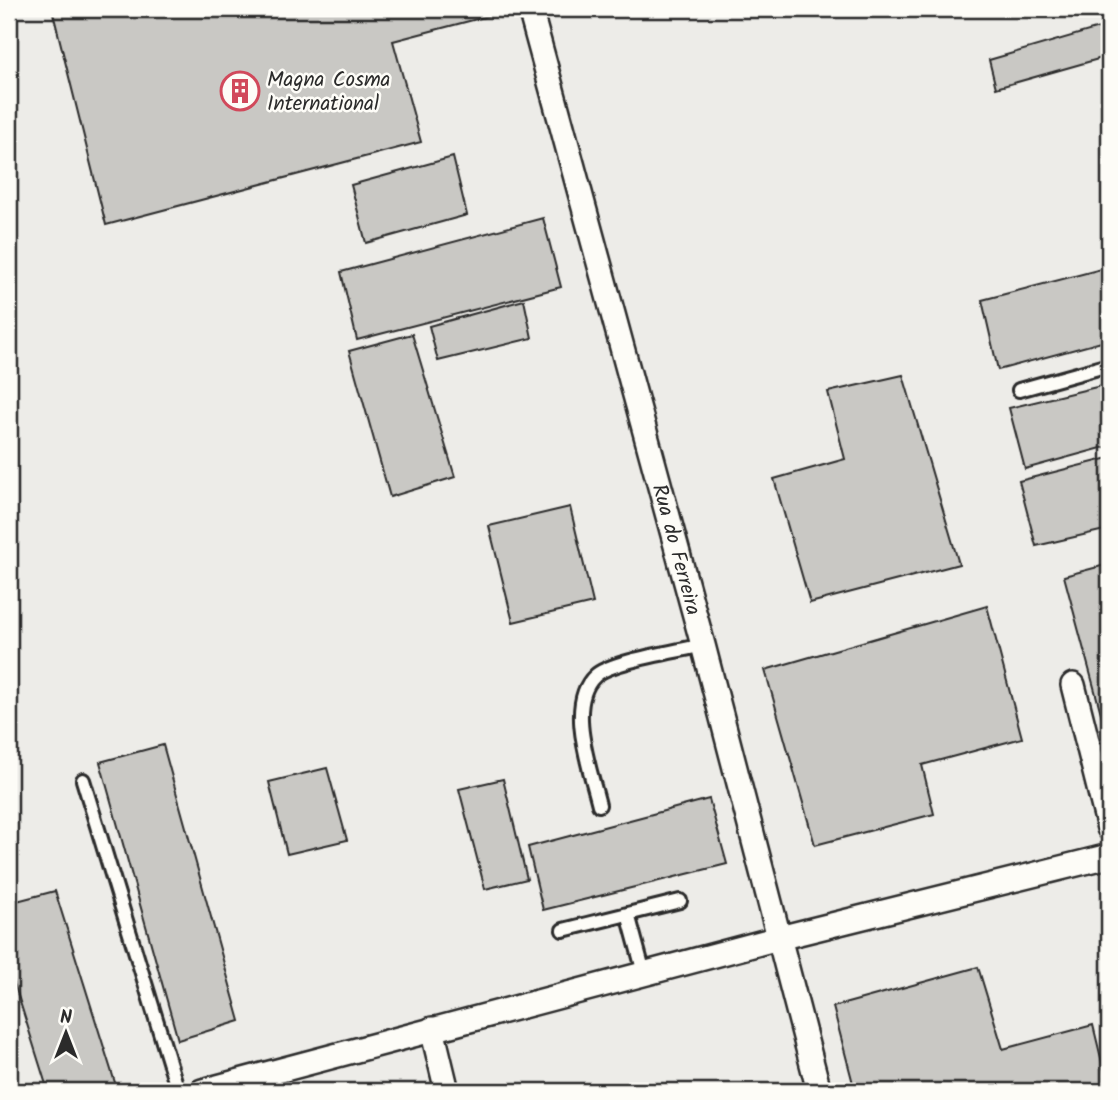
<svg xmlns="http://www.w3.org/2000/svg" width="1118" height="1100" font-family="Kalam,sans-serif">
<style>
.built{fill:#edece8}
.building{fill:#c9c8c4;stroke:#2b2b2b;stroke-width:2}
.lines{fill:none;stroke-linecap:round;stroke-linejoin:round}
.lane-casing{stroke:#2b2b2b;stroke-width:18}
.street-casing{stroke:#2b2b2b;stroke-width:28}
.lane{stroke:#fdfcf7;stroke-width:12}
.street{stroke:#fdfcf7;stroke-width:23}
.labels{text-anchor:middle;stroke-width:5;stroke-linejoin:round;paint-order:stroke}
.poi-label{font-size:21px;fill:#2b2b2b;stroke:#fdfcf7;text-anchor:start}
.street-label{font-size:21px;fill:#2b2b2b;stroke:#fdfcf7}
</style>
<rect width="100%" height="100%" fill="#fdfcf7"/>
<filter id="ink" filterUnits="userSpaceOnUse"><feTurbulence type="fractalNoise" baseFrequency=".0143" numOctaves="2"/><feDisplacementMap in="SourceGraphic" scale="14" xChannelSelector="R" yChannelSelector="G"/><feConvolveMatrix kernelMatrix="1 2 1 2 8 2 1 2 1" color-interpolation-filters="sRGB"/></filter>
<g filter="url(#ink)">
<!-- built -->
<path class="built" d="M9,9H1109V1091H9Z"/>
<!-- building -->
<path class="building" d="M52,9H490L492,15L393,41L421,142L106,225Z
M1109,25V56L996,88L989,60Z
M453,157L467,215L366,243L351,185Z
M543,218L561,287L357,340L341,272Z
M1109,267V340L998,370L982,300Z
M524,300L532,338L438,361L429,326Z
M412,334L455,477L390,497L349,351Z
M903,375L959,564L810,603L774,479L845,459L828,392Z
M1109,384V446L1025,469L1009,408Z
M1109,458V529L1036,546L1019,481Z
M570,507L593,603L513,622L489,526Z
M1109,564V743L1064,576Z
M987,606L1022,738L922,765L934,814L815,845L765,670Z
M163,745L240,1021L178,1040L100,762Z
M327,768L347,840L287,854L269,782Z
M503,779L527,879L485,889L459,789Z
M709,799L727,864L543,910L528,847Z
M55,891L117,1089L48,1091L9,967V903Z
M978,967L1003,1049L1093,1025L1109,1091H855L833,1007Z"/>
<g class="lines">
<defs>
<path id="lane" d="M1019,390L1109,365
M83,780L178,1091
M599,805C591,771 565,704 595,676C610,661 680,651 703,645
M628,914L644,973
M563,930L680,901"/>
<g id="street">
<path id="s1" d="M530,9L703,645L819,1091"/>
<path d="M1073,685L1109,828"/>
<path d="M432,1029L447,1091"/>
<path d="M202,1091L779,938L1109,856"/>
</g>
</defs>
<!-- lane casing -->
<use href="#lane" class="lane-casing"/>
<!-- street casing -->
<use href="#street" class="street-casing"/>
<!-- lane -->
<use href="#lane" class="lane"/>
<!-- street -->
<use href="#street" class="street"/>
</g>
</g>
<!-- icons -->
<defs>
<symbol id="building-ring" viewBox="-11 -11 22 22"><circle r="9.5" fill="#fdfcf7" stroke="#d1495b" stroke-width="1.5"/><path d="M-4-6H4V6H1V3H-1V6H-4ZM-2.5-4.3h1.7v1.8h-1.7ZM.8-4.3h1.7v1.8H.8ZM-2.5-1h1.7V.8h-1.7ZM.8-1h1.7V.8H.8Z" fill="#d1495b"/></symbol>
</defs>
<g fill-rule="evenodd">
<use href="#building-ring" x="218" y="69" width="44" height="44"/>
</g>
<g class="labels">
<!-- poi labels -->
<g class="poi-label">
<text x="267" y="86">Magna Cosma<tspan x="267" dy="24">International</tspan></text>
</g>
<!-- street labels -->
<g class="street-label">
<text dy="7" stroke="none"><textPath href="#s1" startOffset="560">Rua do Ferreira</textPath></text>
</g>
</g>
<!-- margin -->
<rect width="1118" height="1100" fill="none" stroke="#fdfcf7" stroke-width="35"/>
<rect x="18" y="18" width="1083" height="1065" fill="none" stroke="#2b2b2b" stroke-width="2.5" filter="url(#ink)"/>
<!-- north arrow -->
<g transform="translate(66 1033)" stroke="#fdfcf7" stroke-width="5" paint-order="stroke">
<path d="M0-5L12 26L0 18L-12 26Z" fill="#2b2b2b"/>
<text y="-10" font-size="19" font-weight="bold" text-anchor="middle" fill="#2b2b2b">N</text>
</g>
</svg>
